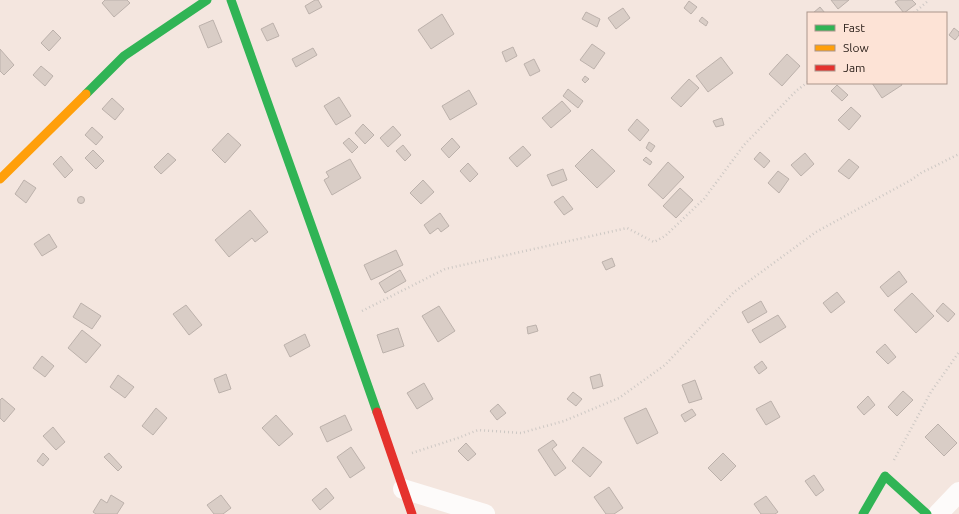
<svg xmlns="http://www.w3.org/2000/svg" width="959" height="514" font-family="Ubuntu,sans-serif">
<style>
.building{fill:#d9cdc6;stroke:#bcb1ab}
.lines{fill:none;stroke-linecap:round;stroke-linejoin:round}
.path{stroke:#cdc8c4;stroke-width:2.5;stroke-dasharray:1 3;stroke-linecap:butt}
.street{stroke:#fdfbfa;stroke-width:20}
.fast{stroke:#30b455;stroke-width:9}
.slow{stroke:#ff9f0a;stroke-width:9}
.jam{stroke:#e5322d;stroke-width:9}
</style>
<rect width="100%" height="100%" fill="#f4e6df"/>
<!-- building -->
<path class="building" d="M105,0H127L130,3L114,17L102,3Z
M315,0H318L322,7L309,14L305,6Z
M831,0H849L838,9Z
M899,0H912L916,4L904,13L895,2Z
M689,1L697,7L691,14L684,8Z
M820,7L825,13H813Z
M623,8L630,18L616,29L608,18Z
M586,12L600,19L597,27L582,19Z
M442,14L454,34L431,49L418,30Z
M702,17L708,22L706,26L699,21Z
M213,20L222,42L208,48L199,26Z
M273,23L279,36L267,41L261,29Z
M954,28L959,32V35L955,40L949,35Z
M53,30L61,38L49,51L41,43Z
M592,44L605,53L594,69L580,60Z
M513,47L517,56L506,62L502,52Z
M313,48L317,55L296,67L292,59Z
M0,49L14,65L4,75L0,71Z
M787,54L800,66L782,86L769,74Z
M721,57L733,73L708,92L696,76Z
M534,59L540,71L530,76L524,64Z
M41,66L53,76L45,86L33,75Z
M585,76L589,79L585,83L582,80Z
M689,79L699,88L681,107L671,98Z
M872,83H901L902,85L882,98Z
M837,85L848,95L842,101L831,91Z
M568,89L583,101L578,108L563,96Z
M469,90L477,104L450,120L442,106Z
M339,97L351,116L336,125L324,106Z
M112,98L124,109L115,120L102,109Z
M562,101L571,111L551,128L542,118Z
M851,107L861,116L849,130L838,120Z
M722,118L724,125L716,127L713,121Z
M637,119L649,130L640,141L628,130Z
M363,124L374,135L365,144L355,133Z
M393,126L401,135L388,147L380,138Z
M92,127L103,137L96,145L85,135Z
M228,133L241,145L225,163L212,150Z
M349,138L358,147L352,153L343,143Z
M452,138L460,147L449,158L441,149Z
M649,142L655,146L651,152L646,148Z
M403,145L411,155L405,161L396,151Z
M523,146L531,155L517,167L509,158Z
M592,149L615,171L597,188L575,166Z
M93,150L104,161L96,169L85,158Z
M760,152L770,161L764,168L754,159Z
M168,153L176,160L161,174L154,167Z
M805,153L814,164L801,176L791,165Z
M61,156L73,170L65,178L53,164Z
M646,157L652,162L650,165L643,160Z
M350,159L361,178L332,195L324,180L329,177L326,172Z
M849,159L859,167L849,179L838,171Z
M668,162L684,177L663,199L648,185Z
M468,163L478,174L470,182L460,171Z
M563,169L567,180L552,186L547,175Z
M778,171L789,179L779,193L768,183Z
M24,180L36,188L26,203L15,194Z
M423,180L434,192L421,204L410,193Z
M680,188L693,200L676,218L663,206Z
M563,196L573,209L564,215L554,202Z
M77.5 200a3.5 3.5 0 1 1 7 0a3.5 3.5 0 1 1-7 0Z
M250,210L268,232L255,242L252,238L229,257L215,240Z
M440,213L449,226L441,232L438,228L430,234L424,225Z
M49,234L57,247L42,256L34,244Z
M396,250L403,265L371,280L364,265Z
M612,258L615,266L606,270L602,262Z
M400,270L406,281L385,293L379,283Z
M899,271L907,282L888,297L880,287Z
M837,292L845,302L831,313L823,303Z
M912,293L934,316L916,333L894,310Z
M761,301L767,312L748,323L742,312Z
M81,303L101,316L92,329L73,317Z
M943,303L955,314L948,322L936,311Z
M186,305L202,325L189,335L173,314Z
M439,306L455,331L438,342L422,316Z
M778,315L786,327L760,343L752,330Z
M536,325L538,331L528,334L527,327Z
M398,328L404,346L383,353L377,335Z
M82,330L101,345L86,363L68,348Z
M305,334L310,346L290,357L284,345Z
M885,344L896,357L888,364L876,352Z
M42,356L54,366L45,377L33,368Z
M762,361L767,368L759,374L754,367Z
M226,374L231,389L219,393L214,379Z
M600,374L603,386L593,389L590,377Z
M118,375L134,387L125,398L110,387Z
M695,380L702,399L689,403L682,385Z
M424,383L433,399L417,409L407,393Z
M903,391L913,400L897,416L888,407Z
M573,392L582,399L576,406L567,399Z
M868,396L875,405L864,415L857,407Z
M2,398L15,409L4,422L0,418V400Z
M771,401L780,417L766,425L756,409Z
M498,404L506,413L497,420L490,411Z
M156,408L167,418L153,435L142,426Z
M646,408L658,433L637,444L624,418Z
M692,409L696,415L685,422L681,415Z
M276,415L293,434L279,446L262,428Z
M345,415L352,430L327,442L320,427Z
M938,424L957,443L944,456L925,437Z
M53,427L65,442L56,450L43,436Z
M553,440L557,445L552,449L566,468L555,476L538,450Z
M466,443L476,454L468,461L458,451Z
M351,447L365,468L350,478L337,457Z
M583,447L602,462L590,477L572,461Z
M43,453L49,459L43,466L37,461Z
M109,453L122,467L118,471L104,457Z
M723,453L736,466L721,481L708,468Z
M814,475L824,490L816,496L805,481Z
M609,487L623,508L614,514H606L594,497Z
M326,488L334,498L320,510L312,500Z
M111,495L124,503L117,514H96L93,512L101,499L107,503Z
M221,495L231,508L223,514H214L207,505Z
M766,496L778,512L775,514H761L754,504Z"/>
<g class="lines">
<!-- path -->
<path class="path" d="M914,13L929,0
M362,311L445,269L627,228L654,242L665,236L704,199L744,145L796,91L808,82
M412,453L458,438L478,430L521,433L564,421L619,398L665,365L734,292L816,232L911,180L921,173L959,154
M894,460L931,392L959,352"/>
<!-- street -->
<path class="street" d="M403,489L485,514
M938,514L959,492"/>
<!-- fast -->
<path class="fast" d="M231,0L335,292L377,412
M86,94L124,56L207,0
M863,514L885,476L927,514"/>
<!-- slow -->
<path class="slow" d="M0,179L86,94"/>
<!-- jam -->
<path class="jam" d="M377,412L412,514"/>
</g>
<!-- legend -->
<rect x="807" y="12" width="140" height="72" fill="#fde3d6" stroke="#aa958b"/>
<rect x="815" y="25" width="20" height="6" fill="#30b455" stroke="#aa958b"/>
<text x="843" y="32" font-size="12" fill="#2d211b">Fast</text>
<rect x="815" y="45" width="20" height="6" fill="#ff9f0a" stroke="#aa958b"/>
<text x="843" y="52" font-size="12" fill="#2d211b">Slow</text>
<rect x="815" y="65" width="20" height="6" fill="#e5322d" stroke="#aa958b"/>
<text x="843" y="72" font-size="12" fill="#2d211b">Jam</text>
</svg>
